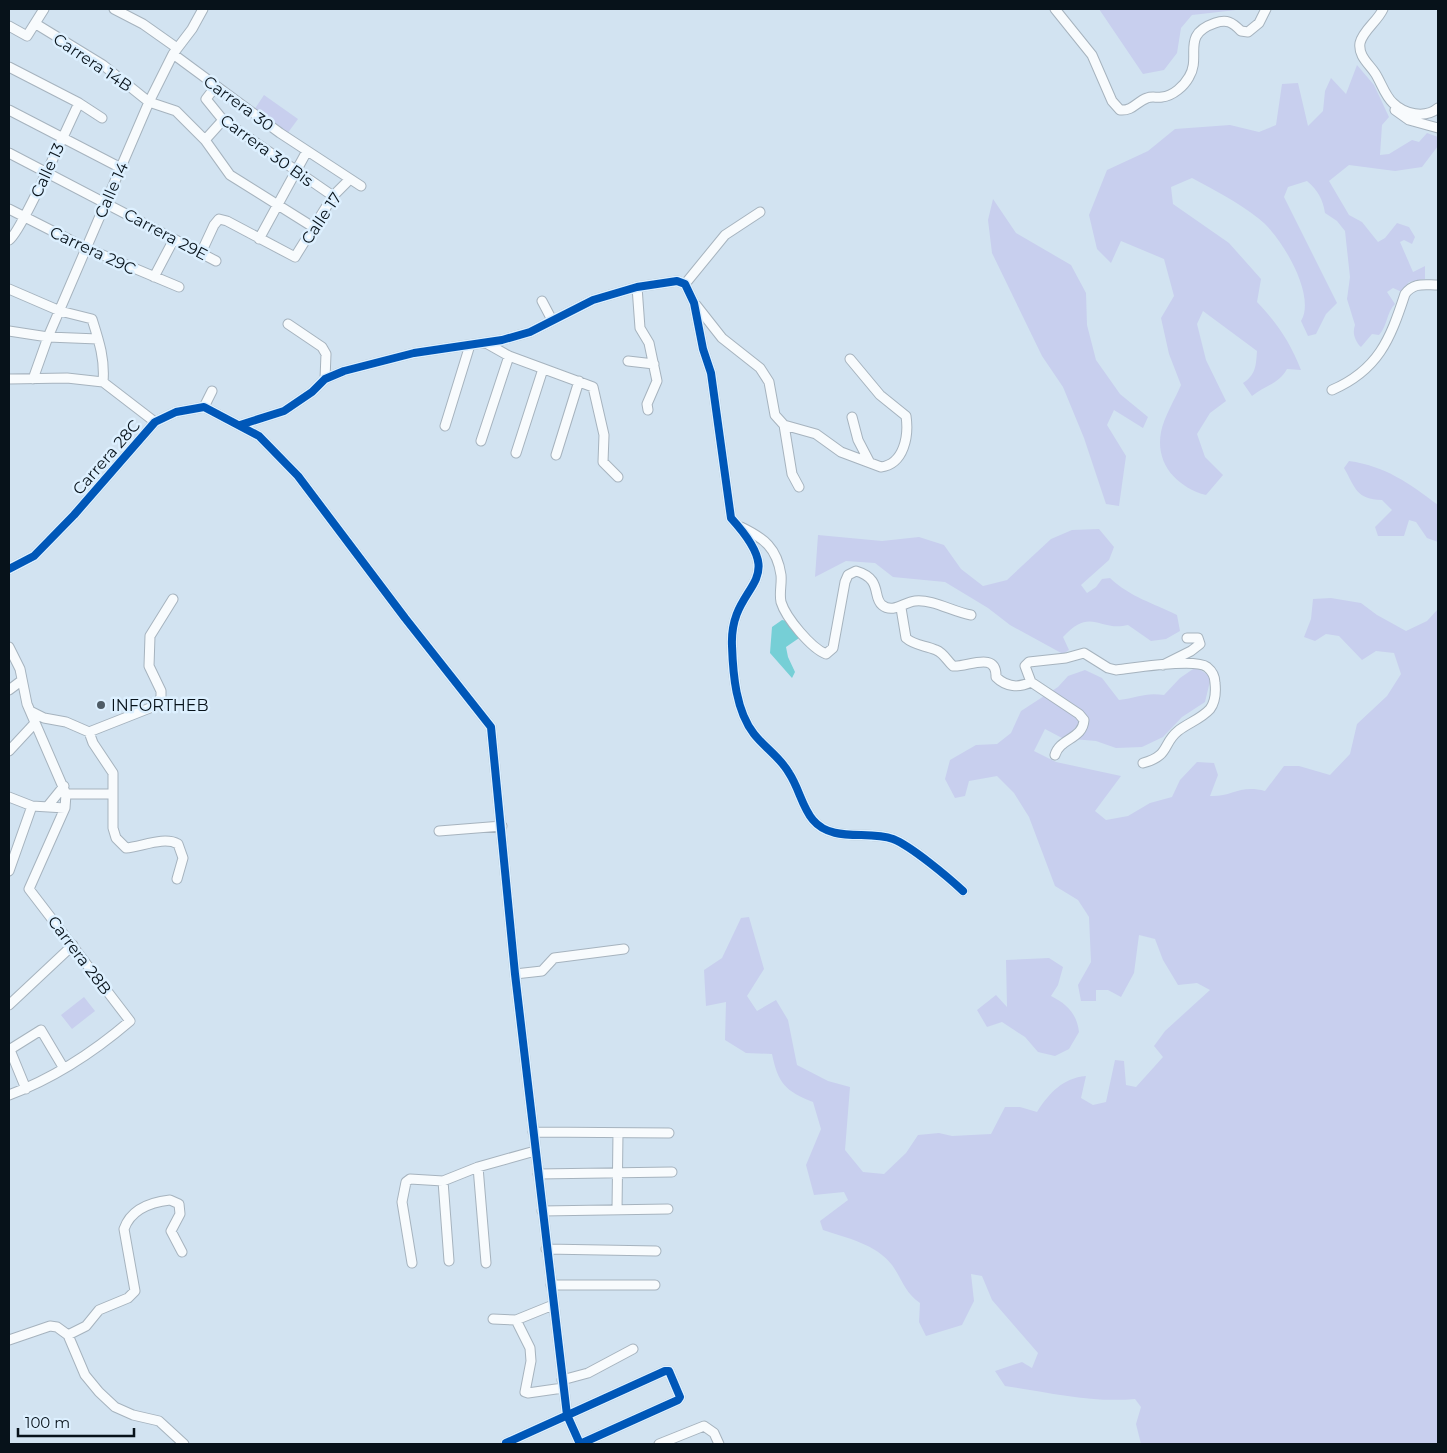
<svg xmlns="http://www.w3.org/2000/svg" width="1447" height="1453" font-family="Montserrat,sans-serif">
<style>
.green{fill:#c8cfee}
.water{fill:#76cfd6}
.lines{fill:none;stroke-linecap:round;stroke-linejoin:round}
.minor-casing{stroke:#a6b3be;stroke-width:11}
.minor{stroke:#f8fbfd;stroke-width:9}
.cycleway-casing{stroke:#ddf0ff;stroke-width:11}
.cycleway{stroke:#0057b8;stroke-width:8}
.poi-dot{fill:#4e5b65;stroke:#ddf0ff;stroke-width:2}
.labels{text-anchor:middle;stroke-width:5;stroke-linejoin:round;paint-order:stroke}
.street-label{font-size:16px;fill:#07121a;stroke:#ddf0ff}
.poi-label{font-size:16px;fill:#07121a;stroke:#ddf0ff;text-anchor:start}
</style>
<rect width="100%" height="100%" fill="#d2e3f1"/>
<!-- green -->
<path class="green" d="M1099,9H1245L1192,15L1181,28L1177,53L1164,70L1143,74Z
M1357,65L1374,85L1389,117L1382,125L1380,155L1389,154L1412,140L1419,142L1427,133L1438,137V146L1422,167L1395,171L1349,165L1329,181L1349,215L1362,222L1378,242L1385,238L1397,223L1409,227L1415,237L1412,244L1404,240L1400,242L1413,272L1425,266V279L1409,282L1402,292L1393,288L1387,292L1395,304C1386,313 1388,325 1379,335L1372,334L1361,347C1355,341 1352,333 1355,325L1347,299L1350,277L1345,231L1337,221L1325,213C1323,200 1318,190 1307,181L1288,187L1284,197L1337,303L1326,314L1316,334L1308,336L1301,321C1317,295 1280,234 1258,218C1238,202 1214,190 1192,178L1171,187L1173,204L1229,243L1261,279L1257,302C1277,323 1290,342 1301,370L1287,369C1279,384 1264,386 1252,396L1243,383C1256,375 1256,365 1257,351L1203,311L1197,324L1206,360L1226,401L1210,413L1197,434L1205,457L1223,475L1206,495C1177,487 1155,464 1161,432C1164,417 1175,399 1181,385L1169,354L1161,318L1174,296L1164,259L1121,241L1111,263L1097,249L1089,215L1107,170L1148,151L1175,129L1230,125L1259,132L1276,125L1282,84L1298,83L1308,126L1323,111L1325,91L1331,78L1346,94Z
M264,95L298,119L287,134L254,110Z
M993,199L1016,233L1071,265L1086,293L1087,325L1096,360L1120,394L1148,417L1143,428L1114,410L1107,425L1126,456L1119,506L1106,504L1084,438L1063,387L1042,356L992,253L988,220Z
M1349,461C1385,466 1409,483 1438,505V542L1427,538L1416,522L1409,520L1404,536H1378L1375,527L1392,510L1382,500C1356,499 1356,489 1344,468Z
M1099,529L1114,547L1109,560L1081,585L1087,593L1096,587L1102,579L1110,578C1130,597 1153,603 1177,615L1180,631L1166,639L1151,641L1128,625C1099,632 1091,606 1063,637L1069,650L1063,654L1010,625L988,608L945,582L893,577L875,563L846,561L815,577L818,535L882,541L919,537L944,545L961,569L983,586L1007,580L1051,539L1072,530Z
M1331,598L1361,603L1377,615L1406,631L1427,621L1438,609V1444H1141L1136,1424L1141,1407L1135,1399C1092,1403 1048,1392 1005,1386L995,1371L1022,1362L1032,1368L1038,1353L992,1300L982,1276L971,1274L974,1301L962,1325L926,1336L919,1322L920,1303C905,1293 902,1279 892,1265C876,1244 847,1238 823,1230L820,1221L848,1200L844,1192L814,1195L806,1165L821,1129L813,1102C785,1091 778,1083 772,1054L746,1053L725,1040L726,1002L706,1006L704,970L722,958L741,918L749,917L764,969L747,996L757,1011L776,1000L788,1020L797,1065L828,1081L850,1087L845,1150L863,1172L884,1174L906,1153L918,1135L939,1133L952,1136L991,1134L1005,1107H1020L1037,1112C1049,1093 1063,1078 1086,1076L1081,1098L1093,1105L1106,1102L1115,1060L1124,1061L1126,1085L1136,1087L1163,1057L1154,1046L1165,1031L1210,990L1197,983L1178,985L1163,960L1155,939L1139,935L1134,973L1121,997L1108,990H1096V1001H1081L1078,985L1091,962L1089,917L1078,900L1055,886L1029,817L1014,793L997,776L969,781L965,796L955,798L945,779L950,760L976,745L997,744L1011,733L1021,711L1058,687L1068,676L1085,670L1102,678L1119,700C1137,698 1145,692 1164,695L1180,678L1196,667L1211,677L1205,702L1182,717L1163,737L1142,747L1116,748L1096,741L1062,738L1045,729L1034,751L1056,762L1121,776L1095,811L1106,820L1128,816L1150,803L1172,797L1180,780L1197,762L1214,763L1218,775L1210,796C1232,797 1240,784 1265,791L1284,766H1299L1330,775L1350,754L1357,724L1387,696L1401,674L1394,653L1376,651L1362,660L1339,636L1326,634L1315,641L1304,637L1311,619L1313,599Z
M1049,958L1063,967L1058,985L1051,996C1067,1004 1077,1014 1079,1032L1069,1049L1055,1056L1038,1052L1025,1037L1002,1022L987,1027L977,1010L996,995L1007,1007L1006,960Z
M84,997L95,1011L72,1029L61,1015Z"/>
<!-- water -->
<path class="water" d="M782,620L787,621L802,636L786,647L788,657L795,672L792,678L770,653L772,627Z"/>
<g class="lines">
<defs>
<path id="minor" d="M114,9L143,24L177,48
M1055,9L1092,55L1112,101L1120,110C1133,111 1136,102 1147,98C1152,96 1157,98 1162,97C1173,96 1184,86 1189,77C1202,56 1180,35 1215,23C1227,19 1232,22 1241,31L1248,32L1259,23L1266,9
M1383,9C1378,21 1363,30 1360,43C1358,56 1369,64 1375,73C1381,82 1385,96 1393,103C1404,114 1425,119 1438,108
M36,24L103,65L149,102L176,111L205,140L230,175L313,227
M9,26L27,36L44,9
M173,54L280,133L361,186
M9,67L79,103L102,118
M216,86L206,99L223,120L333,196
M9,110L121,168
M1395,110L1409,120L1438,128
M205,140L223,120
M9,153L216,261
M9,209L86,248L179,287
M259,239L307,151
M9,240C21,233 69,123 79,103
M201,253L214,225L219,219L227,221L295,257L333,196L349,180
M154,277L174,239
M685,284L725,235L760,212
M637,287L640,328L649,343L657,381L647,404L648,410
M9,289L60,311L92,319C99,341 105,359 103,382
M542,301L552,320
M696,305L722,338L760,368L769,382L775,415L784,425L816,434L841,452L881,467C904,464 909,436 906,416L880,395L850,359
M288,324L322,347L326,354L325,379
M9,331L48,337L98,339
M486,343L509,356L593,387L604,435L603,462L618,477
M628,361L654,364
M9,379L67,378L103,382L155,422
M33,379L48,337L149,102L173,54L192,29L203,9
M1332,390C1378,370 1390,340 1405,294C1414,282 1424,285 1438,285
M204,407L212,391
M852,417L858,440L870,463
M240,425L284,411L312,392L325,379L344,371L414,353L502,340L530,332L593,300L637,287L677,281L685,284L694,303L703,349L711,373L731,518C794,587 729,580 732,646C733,675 736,711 754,734C765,748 780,757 789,773C799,788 802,807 813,820C832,843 868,830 893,839C911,846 948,877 963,891
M784,425L792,474L799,487
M445,426L470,345
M481,441L509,356
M516,453L543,369
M556,455L579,381
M741,527C764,538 777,548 781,575C782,584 779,593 781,602C786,618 811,648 826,654L833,648L845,582L848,575L856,571C883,579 872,597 882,605C893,614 904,602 915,601C933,599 953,612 971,615
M9,569L34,556L74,515L155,422L176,412L204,407L259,436L298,476L405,618L491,727L515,974L567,1415L580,1444L678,1400L680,1397L669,1371H665L506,1443
M901,608L906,638C915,646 925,645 936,650C944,653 947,661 953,666C966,668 997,650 996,677C1006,687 1019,688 1031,682L1079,714L1084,720C1083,739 1060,738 1055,755
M9,647L20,669L27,704L66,794L65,808L29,889L130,1021C95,1051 52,1079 9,1095
M1163,665L1191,651L1200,644L1198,638H1187
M1031,682L1025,666L1029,662L1066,658L1084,653L1108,668L1116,670C1133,668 1195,658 1207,667C1212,671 1215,677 1215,683C1216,692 1215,702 1210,709C1201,719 1188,723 1178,731C1162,744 1170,756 1143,763
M9,690L21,681
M32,712L44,718L66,722L89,732L155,706L161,697V691L149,666L150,636L173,599
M89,732L93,743L113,773V828L116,838L126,848C141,847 164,836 178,844L183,858L177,879
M9,751L35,723
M66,794H112
M9,797L32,806L65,808
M47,807L64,786
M439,831L502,826
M9,871L32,806
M515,974L542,971L554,958L624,949
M9,1005L73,945
M9,1050L41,1030L63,1067
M10,1050L26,1089
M533,1132L669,1133
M478,1167L486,1263
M538,1174L672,1172
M443,1181L449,1261
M617,1210L618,1133
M542,1211L668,1209
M546,1249L656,1251
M412,1263L402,1202L406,1182L410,1179L443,1181L478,1167L535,1151
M551,1285H655
M493,1319L516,1320L553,1305
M516,1320L530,1348L531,1361L525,1392L528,1393L563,1388
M68,1335L86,1326L99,1310L128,1298L135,1291L124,1229C131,1209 152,1202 170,1200L179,1204L180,1214L171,1231L182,1252
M9,1340L50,1326L57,1327L68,1335L85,1375L99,1392L115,1407L133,1415L159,1421L184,1444
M562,1380L588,1373L633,1349
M659,1444L704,1426L714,1433L719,1444"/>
</defs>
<!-- minor casing -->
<use href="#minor" class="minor-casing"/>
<!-- minor -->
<use href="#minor" class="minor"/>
<defs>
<path id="cycleway" d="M240,425L284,411L312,392L325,379L344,371L414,353L502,340L530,332L593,300L637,287L677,281L685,284L694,303L703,349L711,373L731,518C794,587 729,580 732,646C733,675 736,711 754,734C765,748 780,757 789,773C799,788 802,807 813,820C832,843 868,830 893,839C911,846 948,877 963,891
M9,569L34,556L74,515L155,422L176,412L204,407L259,436L298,476L405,618L491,727L515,974L567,1415L580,1444L678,1400L680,1397L669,1371H665L506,1443"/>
</defs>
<!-- cycleway casing -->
<use href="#cycleway" class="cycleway-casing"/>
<!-- cycleway -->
<use href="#cycleway" class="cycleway"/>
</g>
<!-- markers -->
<circle class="poi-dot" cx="101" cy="705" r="5"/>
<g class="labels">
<!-- street labels -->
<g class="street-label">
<text transform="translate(93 62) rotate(34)" y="6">Carrera 14B</text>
<text transform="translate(239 103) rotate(36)" y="6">Carrera 30</text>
<text transform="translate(267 150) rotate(36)" y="6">Carrera 30 Bis</text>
<text transform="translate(47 170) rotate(-65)" y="6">Calle 13</text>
<text transform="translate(111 190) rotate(-66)" y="6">Calle 14</text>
<text transform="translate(321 218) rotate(-56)" y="6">Calle 17</text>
<text transform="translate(166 234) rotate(28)" y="6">Carrera 29E</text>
<text transform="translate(93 250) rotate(25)" y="6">Carrera 29C</text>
<text transform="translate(106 457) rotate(-49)" y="6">Carrera 28C</text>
<text transform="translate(80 955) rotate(53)" y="6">Carrera 28B</text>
</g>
<!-- poi labels -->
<g class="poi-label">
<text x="111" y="711">INFORTHEB</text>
</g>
</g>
<!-- border -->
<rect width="1447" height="1453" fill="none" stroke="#07121a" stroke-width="20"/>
<!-- scale -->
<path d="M18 1428v8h116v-8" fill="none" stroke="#07121a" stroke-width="2.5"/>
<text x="25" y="1428" font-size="15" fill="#07121a" stroke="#ddf0ff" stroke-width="4" paint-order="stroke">100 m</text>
</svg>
